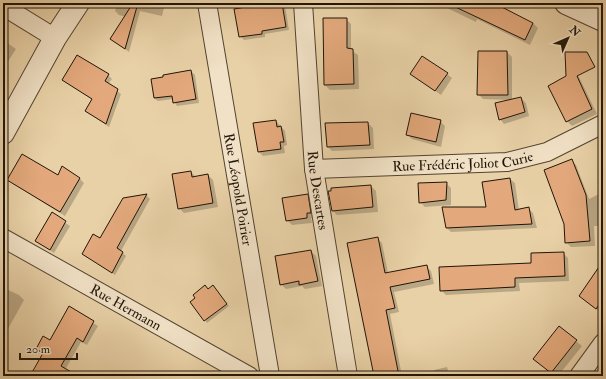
<svg xmlns="http://www.w3.org/2000/svg" width="606" height="379" font-family="'IM FELL Double Pica',serif">
<style>
.shadow{fill:#0003}
.building{fill:#e3a97c;stroke:#201508}
.lines{fill:none;stroke-linecap:round;stroke-linejoin:round}
.minor-casing{stroke:#524430;stroke-width:20}
.tertiary-casing{stroke:#524430;stroke-width:24}
.minor{stroke:#f1e1c6;stroke-width:18}
.tertiary{stroke:#f1e1c6;stroke-width:22}
.labels{text-anchor:middle;stroke-width:3;stroke-linejoin:round;paint-order:stroke}
.street-label{font-size:14px;fill:#201508;stroke:#f1e1c6}
</style>
<rect width="100%" height="100%" fill="#e9d1a7"/>
<filter id="stains"><feTurbulence type="fractalNoise" baseFrequency=".005" numOctaves="4"/><feColorMatrix values="0 0 0 0 .2 0 0 0 0 .09 0 0 0 0 .02 0 0 0 .5 -.17"/></filter>
<radialGradient id="worn" r=".72"><stop offset=".6" stop-color="#630" stop-opacity="0"/><stop offset="1" stop-color="#630" stop-opacity=".3"/></radialGradient>
<!-- shadow -->
<path class="shadow" d="M118,3H165L162,16L140,11L129,52L111,39L126,17L119,15L115,11Z
M276,3H282L285,6L289,30L265,34V37L244,40L240,36Z
M440,3H489L533,23L538,28L530,45L477,19L476,22L445,7Z
M346,19L351,24V50L358,55L359,89L330,90L325,85Z
M3,40L16,49L5,66L3,65Z
M507,52L512,57V100L521,98L526,103L529,116L504,124L500,119L512,100L483,99L478,94Z
M191,71L195,75L199,103L177,106L173,99L158,101L154,98Z
M574,72L579,77L597,114L572,126L567,121Z
M411,74H447L452,78L441,95Z
M108,75L112,79L108,84L121,94L109,127L86,111L93,100L63,80Z
M276,121L285,131L287,145L284,146L285,153L263,156L259,152L254,124Z
M440,121L445,126L441,147L412,139L407,134Z
M368,123L373,128L374,149L332,151L327,146Z
M571,160L576,165L589,199L603,192V226H594L595,246L571,247L566,242Z
M191,172L196,177L208,175L213,180L218,207L184,213L179,208Z
M58,176L79,178L84,183L65,216L13,184L8,180Z
M510,179L515,183L519,211L528,208L533,213L537,228L451,232L446,227L487,208Z
M446,183L451,188V205L425,207L420,202Z
M371,186L376,191L378,212L337,215L332,210Z
M146,195L150,199L121,251L126,256L115,275L83,254L101,240L124,199Z
M307,195L312,200L315,217L311,218L312,223L292,225L287,220Z
M52,214L70,226L54,253L36,241Z
M377,238L382,243L388,273L426,266L431,271L434,284L394,292L399,312L390,314L402,376H375Z
M311,251L316,256L322,286L305,289L302,286L286,289L281,284Z
M563,253L568,258L569,281L519,283L520,291L446,295L441,290Z
M603,272V311L601,313L585,300Z
M4,288L19,295L24,300L3,338Z
M215,289L229,306L207,323L205,320L208,290Z
M69,308L98,326L87,345L81,342L65,370L67,376H32L43,354L37,349L50,342Z
M559,328L582,346L558,376H555L540,364Z
M447,367L450,376H435L434,370Z
M182,372L190,376H180Z"/>
<!-- building -->
<path class="building" d="M133,3H138L125,49L110,39Z
M270,3H282L286,27L262,31V34L239,37L234,9Z
M447,3H494L533,23L525,40Z
M323,18H347V48L353,49L354,84L324,85Z
M478,51H507L508,95H477Z
M565,52H587L595,67L577,76L592,109L566,122L548,86L566,76Z
M77,55L109,74L105,81L118,89L106,124L85,111L92,99L62,80Z
M422,56L448,73L435,91L410,74Z
M191,70L196,99L173,103L172,96L154,98L151,79L163,77V75Z
M521,97L525,112L499,120L495,103Z
M411,113L441,120L436,142L406,135Z
M276,120L277,127L281,126L284,142H280L281,149L258,152L253,123Z
M368,122L370,145L327,147L325,123Z
M22,154L58,175L62,166L80,178L60,212L7,180Z
M572,159L586,195L590,241L565,243L564,224L544,170Z
M191,171L192,177L208,174L213,203L178,209L172,174Z
M510,178L515,210L529,207L532,224L446,228L442,207H486L482,182Z
M447,182L446,200L419,203L418,183Z
M371,185L373,207L332,211L328,191H331V188Z
M147,194L117,248L123,252L112,273L82,254L93,234L100,238L123,198Z
M308,194L311,213H307V218L286,221L282,198Z
M52,212L66,221L50,250L35,241Z
M378,237L385,273L427,265L430,279L390,287L395,308L386,310L399,376H374L347,243Z
M311,250L318,281L299,285V281L280,285L275,256Z
M564,252L565,276L515,278V287L440,291L439,267L531,263V253Z
M603,261V299L596,309L579,296Z
M205,285L208,289L213,285L227,304L204,321L190,302L195,298L193,295Z
M69,306L94,321L83,342L77,338L61,366L78,376H30L43,353L36,349L43,336L50,340Z
M559,326L577,340L551,373L533,359Z"/>
<g class="lines">
<defs>
<g id="minor">
<path id="s1" d="M207,3L270,376"/>
<path id="s2" d="M303,3L314,169L348,376"/>
<path d="M3,6L55,38"/>
<path id="s3" d="M314,169L507,162L547,152L603,124"/>
<path id="s4" d="M3,238L249,376"/>
<path d="M579,376L603,343"/>
</g>
<path id="tertiary" d="M566,3L603,20
M3,133L55,38L78,3"/>
</defs>
<!-- minor casing -->
<use href="#minor" class="minor-casing"/>
<!-- tertiary casing -->
<use href="#tertiary" class="tertiary-casing"/>
<!-- minor -->
<use href="#minor" class="minor"/>
<!-- tertiary -->
<use href="#tertiary" class="tertiary"/>
</g>
<g class="labels">
<!-- street labels -->
<g class="street-label">
<text dy="5" stroke="none"><textPath href="#s3" startOffset="149">Rue Frédéric Joliot Curie</textPath></text>
<text dy="5" stroke="none"><textPath href="#s1" startOffset="189">Rue Léopold Poirier</textPath></text>
<text dy="5" stroke="none"><textPath href="#s2" startOffset="188">Rue Descartes</textPath></text>
<text dy="5" stroke="none"><textPath href="#s4" startOffset="141">Rue Hermann</textPath></text>
</g>
</g>
<!-- margin -->
<rect width="606" height="379" fill="none" stroke="#e9d1a7" stroke-width="16"/>
<rect x="4" y="4" width="598" height="371" fill="none" stroke="#201508" stroke-width="2"/>
<rect x="8" y="8" width="590" height="363" fill="none" stroke="#201508"/>
<!-- north arrow -->
<g transform="translate(568 38) rotate(45)" stroke="#f1e1c6" stroke-width="3" paint-order="stroke">
<path d="M0-3L7 15L0 10L-7 15Z" fill="#201508"/>
<text y="-6" font-size="11" font-weight="bold" text-anchor="middle" fill="#201508">N</text>
</g>
<!-- scale -->
<path d="M20 353v6h57v-6" fill="none" stroke="#201508" stroke-width="2"/>
<text x="26" y="353" font-size="12" fill="#201508" stroke="#f1e1c6" stroke-width="3" paint-order="stroke">20 m</text>
<rect width="100%" height="100%" filter="url(#stains)"/>
<rect width="100%" height="100%" fill="url(#worn)"/>
</svg>
